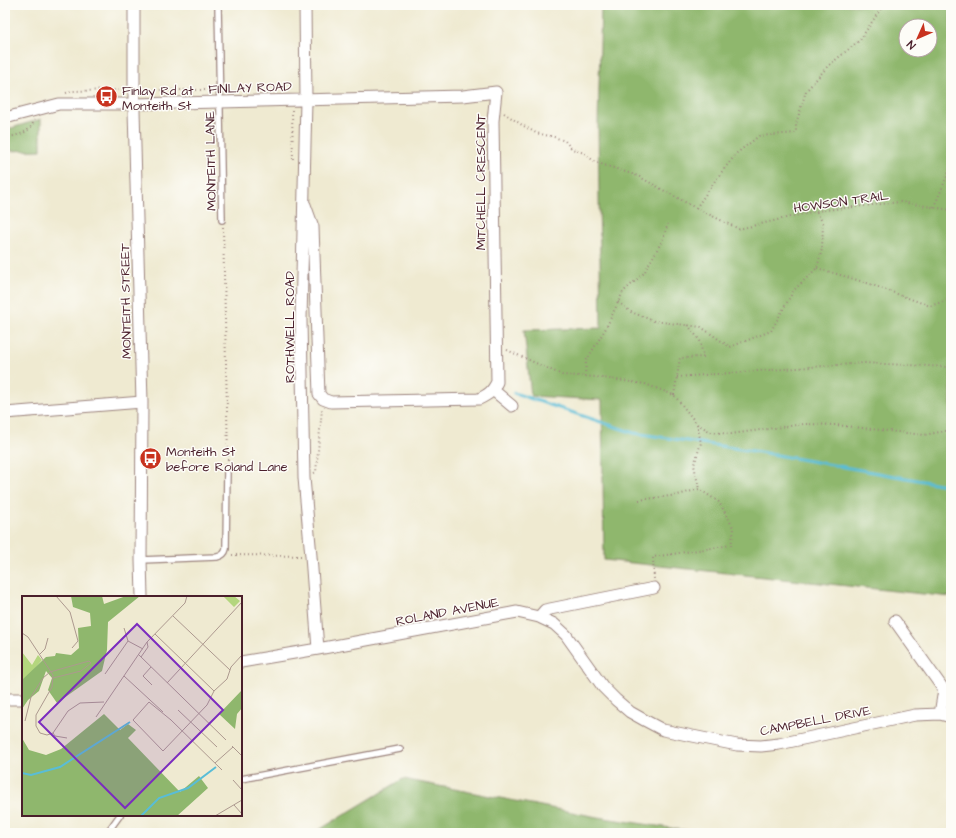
<svg xmlns="http://www.w3.org/2000/svg" width="956" height="838" font-family="'Architects Daughter',sans-serif">
<style>
.forest{fill:#8fb76d;stroke:#6c6b4c;fill-rule:evenodd}
.lines{fill:none;stroke-linecap:round;stroke-linejoin:round}
.stream{stroke:#59bdd7;stroke-width:3}
.service-casing{stroke:#9c847e;stroke-width:8}
.minor-casing{stroke:#9c847e;stroke-width:13}
.path{stroke:#9c847e;stroke-width:2;stroke-dasharray:1 3;stroke-linecap:butt}
.service{stroke:#fff;stroke-width:5.5}
.minor{stroke:#fff;stroke-width:11}
.labels{text-anchor:middle;stroke-width:3;stroke-linejoin:round;paint-order:stroke}
.street-label{font-size:13px;fill:#4a1f2b;stroke:#fdfcf7}
.poi-label{font-size:13px;fill:#4a1f2b;stroke:#fdfcf7;text-anchor:start}
.inset-river{fill:none;stroke:#59bdd7;stroke-width:2}
.inset-road{fill:none;stroke:#ad998f;stroke-width:1}
.view{fill:#7b2cbf;fill-opacity:0.15;stroke:#7b2cbf;stroke-width:2}
.inset-edge{fill:none;stroke:#4a1f2b;stroke-width:2}
</style>
<rect width="100%" height="100%" fill="#fdfcf7"/>
<filter id="ink" filterUnits="userSpaceOnUse"><feTurbulence type="fractalNoise" baseFrequency=".025" numOctaves="2"/><feDisplacementMap in="SourceGraphic" scale="8" xChannelSelector="R" yChannelSelector="G"/><feConvolveMatrix kernelMatrix="1 2 1 2 8 2 1 2 1" color-interpolation-filters="sRGB"/></filter>
<filter id="wash" filterUnits="userSpaceOnUse"><feTurbulence type="fractalNoise" baseFrequency=".012" numOctaves="4" result="noise"/><feDisplacementMap in="SourceGraphic" scale="16" xChannelSelector="R" yChannelSelector="G"/><feGaussianBlur stdDeviation="0.9" result="paint"/><feColorMatrix in="noise" values="0 0 0 0 0 0 0 0 0 0 0 0 0 0 0 0 0 1.4 0 .05"/><feComposite in="paint" operator="in"/></filter>
<g filter="url(#wash)">
<rect width="100%" height="100%" fill="#efead1"/>
<!-- forest -->
<path class="forest" d="M601,5H951V597L604,560L602,400L531,396L524,330L601,328L598,126ZM906,26H930V50H906Z
M41,119V150L5,151V130Z
M403,779L597,817L704,833H314Z"/>
<g class="lines">
<!-- stream -->
<path class="stream" d="M514,393L634,433L760,452L951,486"/>
</g>
</g>
<g filter="url(#ink)">
<g class="lines">
<defs>
<path id="service" d="M218,5L222,220
M141,560L217,557C222,556 225,554 226,549L227,468
M241,779L400,749
M107,833L120,815"/>
<path id="minor" d="M134,5V110L142,402L141,560L142,597
M305,5L306,100L301,320L304,478L311,556L318,649
M5,118L59,104H134L220,102L463,96L496,92L493,121L497,382C492,392 489,394 479,399L331,402L323,399L319,394L313,227L305,205
M493,390L512,406
M5,413L142,402
M539,617L545,610L654,588
M895,621L944,690L940,714
M241,662L318,649L517,612L539,617L554,624L566,635L603,687L616,700L630,712L646,721L663,730L737,745L761,746L779,744L915,715L940,714L951,717
M5,699H23"/>
</defs>
<!-- service casing -->
<use href="#service" class="service-casing"/>
<!-- minor casing -->
<use href="#minor" class="minor-casing"/>
<!-- path -->
<path class="path" d="M951,77H950L951,85
M144,90H212
M66,93L72,91L125,90
M292,110L293,162
M504,113L522,125L536,133L554,137L565,141L572,149L584,153L595,162L638,176L692,206L739,229L816,211L900,202L951,210
M5,138C16,135 31,134 34,120
M934,207L948,174L951,164
M696,208L717,178L737,153L759,136L796,133V124L806,91L828,66L860,40L880,10L885,5
M223,227L228,456V461
M817,268L867,283L930,306L951,299
M618,302L631,312L654,321L701,327L730,347L771,331L794,290L817,268L822,249L823,223L816,211
M507,350L562,375L596,377L645,384L674,395L697,424L711,432L731,434L804,424L836,425L924,435L951,430
M585,376L586,361L606,328L623,292L644,273L662,241L668,224
M677,377L864,363L951,367
M674,395L677,377L680,358L703,357L700,341L688,325
M697,424L701,443L694,465L699,489
M314,473L316,472L322,409
M639,500L678,495L699,489L719,502L734,529L731,545L653,557L654,579
M232,555L302,556"/>
<!-- service -->
<use href="#service" class="service"/>
<!-- minor -->
<use href="#minor" class="minor"/>
</g>
</g>
<!-- icons -->
<defs>
<symbol id="bus-disc" viewBox="-11 -11 22 22"><circle r="9.5" fill="#c8321e" stroke="#fdfcf7"/><path d="M-5-6H5V4H4V6H2V4H-2V6H-4V4H-5ZM-3.5-4V0h7V-4ZM-3.5 1.2v1.5H-2V1.2ZM2 1.2v1.5H3.5V1.2Z" fill="#fff"/></symbol>
</defs>
<g fill-rule="evenodd">
<use href="#bus-disc" x="94" y="84" width="25" height="25"/>
<use href="#bus-disc" x="138" y="446" width="25" height="25"/>
</g>
<g class="labels">
<!-- street labels -->
<g class="street-label">
<text transform="translate(250 87) rotate(-2)" y="5">FINLAY ROAD</text>
<text transform="translate(210 161) rotate(-91)" y="5">MONTEITH LANE</text>
<text transform="translate(480 182) rotate(-90)" y="5">MITCHELL CRESCENT</text>
<text transform="translate(841 201) rotate(-8)" y="5">HOWSON TRAIL</text>
<text transform="translate(125 301) rotate(-91)" y="5">MONTEITH STREET</text>
<text transform="translate(289 327) rotate(-90)" y="5">ROTHWELL ROAD</text>
<text transform="translate(447 611) rotate(-11)" y="5">ROLAND AVENUE</text>
<text transform="translate(815 720) rotate(-11)" y="5">CAMPBELL DRIVE</text>
</g>
<!-- poi labels -->
<g class="poi-label">
<text x="122" y="95">Finlay Rd at<tspan x="122" dy="15">Monteith St</tspan></text>
<text x="166" y="456">Monteith St<tspan x="166" dy="15">before Roland Lane</tspan></text>
</g>
</g>
<!-- overview -->
<g transform="translate(22 596)">
<rect width="220" height="220" fill="#efead1"/>
<path d="M201,0H212L218,5L212,11ZM0,56L10,69L16,59L20,64L0,87Z" fill="#b4d67e"/>
<path d="M49,0H80L82,8L104,0H118L86,26L85,54L80,75L35,107L26,94L30,82L24,75L17,95L6,104L0,113V84L24,61L33,60L34,57L49,59L57,52L56,32L69,30L68,17L51,11ZM220,94V112L215,118L213,133L197,118ZM82,118L98,134L106,128L114,134L106,142L158,196L177,180L186,192L155,220H0V142L7,154L24,159L39,153Z" fill="#8fb76d"/>
<path class="inset-river" d="M0,177L9,179L38,171L108,126M119,220L137,202L166,192L194,171"/>
<path class="inset-road" d="M34,0L48,16L56,45L50,52M151,20L208,74M102,32L106,45M0,37L6,41L31,79L30,91L14,119V130L18,137L25,139L31,137L46,115L58,107L82,106M133,38L192,95M18,58L23,53L26,42M117,59L204,144M119,61L126,51L125,46M129,71L121,80L130,89M83,78L106,45L121,53M102,80L141,116M145,87L220,6M156,114L195,151M74,121L125,46L163,7L165,0M148,123L200,174M149,124L127,106L111,124L141,155L185,109L192,95L205,83L209,71L220,59M3,125L9,101L21,82L28,76L67,65L69,67L59,75L31,82M31,137L33,140L45,142M210,150L220,160M193,167L211,151M211,184L220,194M212,209L220,218M193,220L220,204"/>
<path class="view" d="M115,28L201,114L103,212L17,126Z"/>
<rect width="220" height="220" class="inset-edge"/>
</g>
<!-- margin -->
<rect width="956" height="838" fill="none" stroke="#fdfcf7" stroke-width="20"/>
<!-- north arrow -->
<g transform="translate(918 38) rotate(225)"><circle r="19" fill="#fdfcf7" stroke="#b5a4a5"/>
<path d="M0-3L7 15L0 10L-7 15Z" fill="#c8321e"/>
<text y="-6" font-size="11" font-weight="bold" text-anchor="middle" fill="#4a1f2b">N</text>
</g>
</svg>
